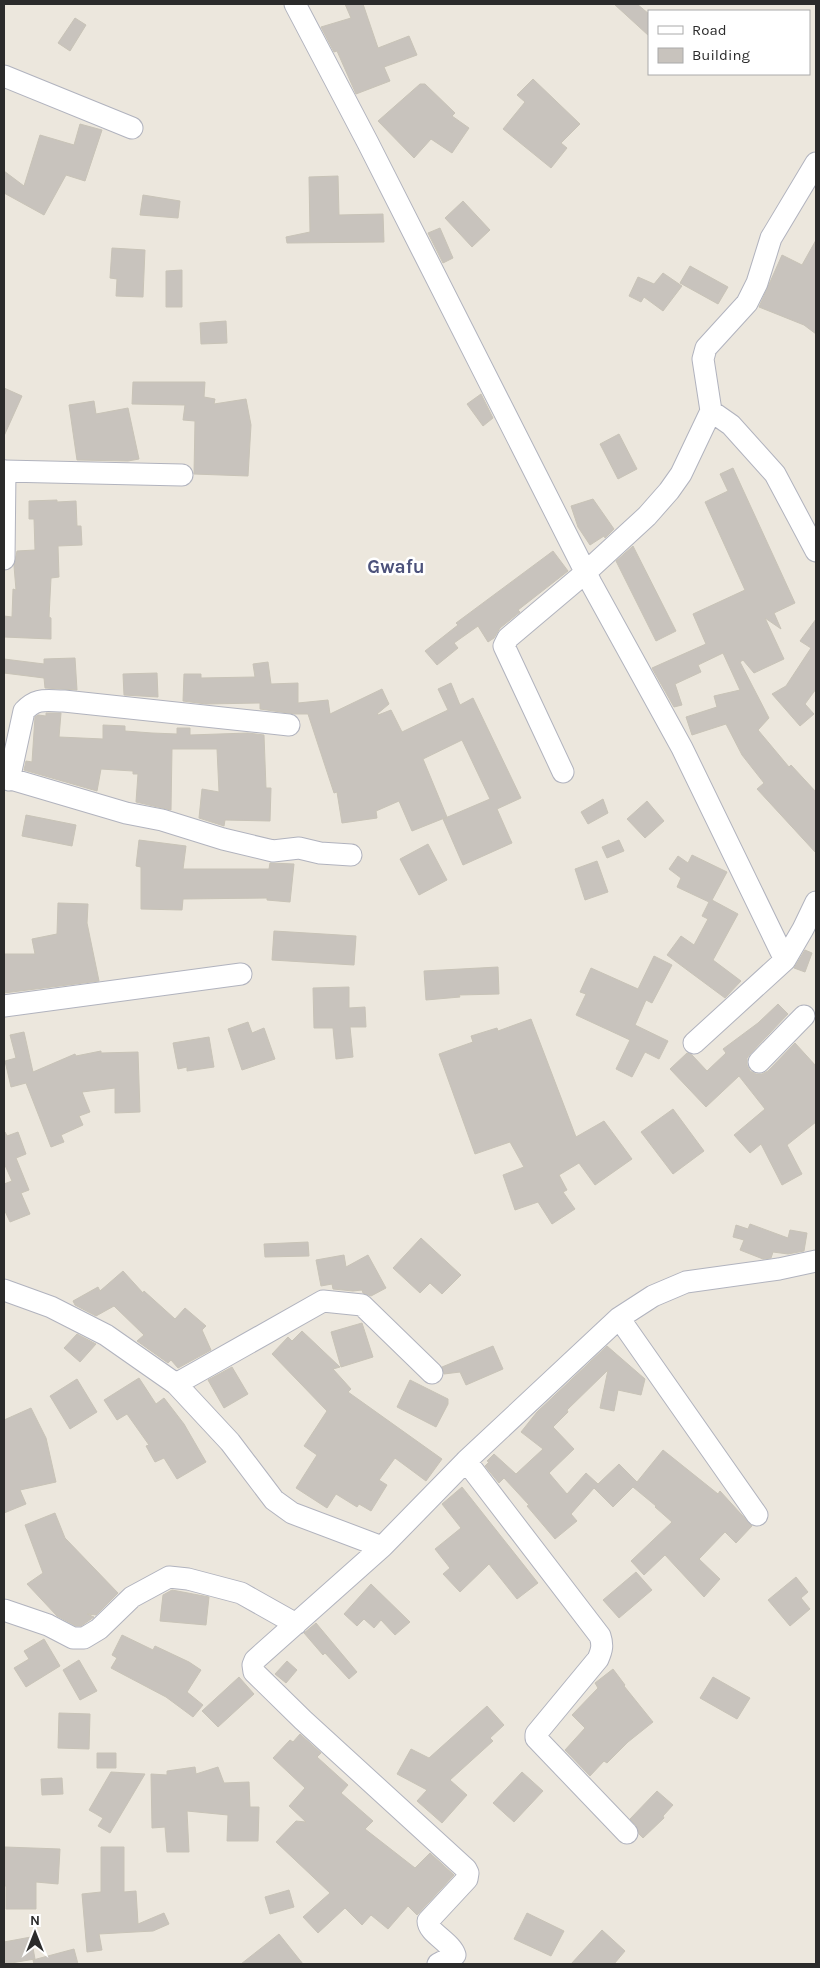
<svg xmlns="http://www.w3.org/2000/svg" width="820" height="1968" font-family="Karla,sans-serif">
<style>
.building{fill:#c8c3bd;stroke:#c8c3b7}
.lines{fill:none;stroke-linecap:round;stroke-linejoin:round}
.minor-casing{stroke:#b1b3be;stroke-width:23}
.minor{stroke:#fff;stroke-width:21}
.labels{text-anchor:middle;stroke-width:5;stroke-linejoin:round;paint-order:stroke}
.quarter-label{font-size:19px;font-weight:bold;fill:#4c527b;stroke:#fff}
</style>
<rect width="100%" height="100%" fill="#ece7dd"/>
<!-- building -->
<path class="building" d="M345,4H363L378,48L409,36L417,55L384,67L390,81L356,94L337,51L334,52L321,27L351,18Z
M614,4H637L649,14V36Z
M75,18L86,25L70,51L58,43Z
M533,79L580,124L561,143L567,148L551,168L503,129L525,102L517,95Z
M420,84H425L455,113L452,116L469,128L452,153L431,139L414,158L378,121Z
M80,124L102,130L85,181L66,175L44,215L4,193V171L24,186L40,135L74,145Z
M338,176L339,215L383,214L384,242L287,243L286,237L310,232L309,177Z
M143,195L180,201L178,218L140,215Z
M463,201L490,230L472,247L445,218Z
M440,228L453,258L443,263L428,233Z
M816,240V334L804,325L759,307L782,255L802,265Z
M112,248L145,250L143,297L116,296L117,279L110,278Z
M690,266L728,287L718,304L680,283Z
M182,270V307H166V271Z
M663,273L682,286L663,311L644,297L641,302L629,296L638,277L654,284Z
M226,321L227,343L201,344L200,323Z
M133,382H205L204,397L215,399L214,404L246,399L251,425L248,476L194,474L195,421L183,420L185,405L132,404Z
M4,388L22,396L4,436Z
M481,394L493,418L483,426L467,404Z
M94,401L96,414L128,408L139,459L128,461L77,460L69,405Z
M619,434L637,469L618,479L600,444Z
M733,468L795,603L774,613L781,629L765,618L784,659L754,673L743,660L740,662L769,718L758,730L789,767L791,765L816,792V853L757,789L764,783L742,755L726,724L692,735L686,717L717,707L714,696L740,690L723,653L698,665L701,672L675,684L682,705L674,707L652,668L706,644L693,614L745,590L705,502L728,491L720,474Z
M593,499L614,529L605,538L604,536L590,545L578,527L571,506Z
M57,500V502L76,501L77,526H81L82,545L58,546L59,577L51,578L49,617L51,618V639L4,637V616L12,617L13,589L16,590L14,566L17,551L35,550L34,519H29V501Z
M633,546L676,631L656,641L616,561Z
M553,551L568,571L518,610L520,612L500,628L494,638L488,642L478,626L454,643L458,648L437,665L425,651L458,625L456,623Z
M816,619V689L805,704L814,714L800,726L772,694L786,686L811,648L800,641Z
M75,658L77,690L45,688L44,678L4,673V659L44,664V659Z
M268,662L271,684L298,683V703L328,700L330,714L382,689L389,704L377,714L378,715L391,710L402,732L448,710L438,689L451,683L460,705L473,698L521,798L497,809L512,843L463,865L443,819L490,799L462,740L423,759L447,817L412,831L399,801L376,811L377,818L342,823L337,792L334,793L308,714H295L260,709V703L206,704L183,701L184,674H201V678L255,677L253,664Z
M157,673L158,697L124,695L123,674Z
M46,713H61L59,737L103,739V725L125,726V731L152,733L177,734V728H190V735L248,733L264,735L266,788H271L270,821L225,820L224,826L199,818L202,789L219,792L217,749H172L171,810L136,802L138,774H133V771L101,769L97,791L24,770L26,761L32,762L35,717L38,715L46,716Z
M603,799L608,813L588,824L581,812Z
M647,801L664,821L645,838L627,819Z
M26,815L76,825L72,846L22,836Z
M139,840L186,846L183,869H269L270,863L294,864L290,902L267,900V898L183,899L182,910L141,909V867L136,866Z
M619,840L624,851L607,858L602,847Z
M428,844L447,880L419,895L400,859Z
M692,855L727,872L712,900L738,914L713,960L741,981L725,998L667,955L681,936L694,945L708,919L702,916L709,902L677,887L681,878L669,869L678,856L688,863Z
M597,861L608,892L585,900L575,869Z
M58,903L88,904L87,923L99,981L4,993V954H35L32,939L57,934Z
M274,931L356,936L354,965L272,960Z
M805,950L812,953L805,972L794,968Z
M654,956L672,965L652,1003L646,1000L635,1025L668,1041L659,1059L645,1052L632,1077L616,1069L630,1040L576,1015L586,994L580,992L591,968L638,989Z
M498,967L499,994L459,995L460,997L426,1000L424,971Z
M349,987V1008L365,1007L366,1027H350L353,1057L336,1059L333,1028H314L313,988Z
M778,1004L788,1014L750,1054L747,1058V1065L750,1071L756,1074H762L768,1071L795,1043L816,1066V1122L787,1145L802,1174L782,1185L761,1144L750,1153L734,1135L765,1109L739,1076L706,1107L670,1069L687,1053L692,1055L707,1071L726,1053L723,1049L758,1023Z
M531,1019L576,1137L604,1121L632,1159L595,1185L579,1163L559,1175L567,1190L563,1192L575,1209L552,1224L538,1202L515,1210L503,1175L524,1167L510,1142L475,1154L439,1054L473,1042L471,1036L497,1028L498,1031Z
M248,1022L252,1033L264,1028L275,1059L242,1070L228,1029Z
M24,1032L33,1072L75,1054L76,1056L101,1051V1053L138,1052L140,1112L115,1113V1088L82,1092L90,1112L79,1116L83,1125L61,1135L64,1142L51,1147L26,1083L11,1087L5,1061L16,1058L10,1035Z
M209,1037L214,1067L187,1071V1067L178,1069L173,1043Z
M673,1109L704,1151L673,1174L641,1132Z
M4,1132H5L7,1136L18,1132L26,1154L16,1158L29,1190L21,1193L30,1214L10,1222L4,1209V1184L12,1181L4,1163Z
M750,1224L788,1238L790,1230L807,1233L804,1251L788,1254L773,1252L771,1258L763,1259L740,1250L744,1240L733,1237L736,1225L748,1229Z
M421,1238L461,1275L442,1294L430,1283L420,1293L393,1268Z
M308,1242L309,1256L265,1257L264,1244Z
M344,1255L346,1267L368,1255L386,1288L371,1296L363,1293L362,1290L353,1291L333,1289L332,1284L321,1286L316,1260Z
M123,1271L143,1293L144,1291L175,1319L185,1308L206,1326L202,1330L211,1350L178,1368L171,1360L168,1363L137,1341L144,1335L114,1306L96,1316L75,1305L73,1301L98,1287L100,1291Z
M362,1323L373,1357L341,1367L331,1332Z
M302,1331L340,1367L333,1369L351,1389L348,1392L442,1459L426,1481L395,1458L379,1480L387,1485L371,1511L359,1504L357,1507L336,1494L327,1508L296,1488L317,1455L304,1446L327,1411L272,1354L288,1337L292,1341Z
M77,1334L96,1344L80,1362L64,1348Z
M493,1346L503,1369L466,1385L460,1372L444,1374L442,1367Z
M607,1346L645,1379L641,1395L618,1390L614,1411L600,1408L608,1370L567,1410L568,1412L553,1427L574,1449L549,1473L567,1494L586,1473L598,1484L619,1464L637,1482L663,1450L718,1494L720,1491L752,1526L736,1543L725,1532L699,1559L720,1579L704,1597L665,1555L644,1575L631,1561L672,1522L655,1507L656,1506L633,1487L613,1507L594,1488L571,1514L577,1521L555,1539L527,1506L529,1505L504,1478L499,1483L485,1466L489,1462L487,1461L494,1454L516,1474L543,1449L521,1432L537,1412Z
M232,1367L248,1394L224,1408L208,1380Z
M139,1378L156,1404L164,1398L184,1424L206,1462L177,1479L164,1458L155,1462L146,1446L149,1445L127,1414L117,1420L104,1400Z
M77,1379L97,1412L70,1429L50,1396Z
M410,1380L448,1399V1404L436,1427L397,1407Z
M31,1408L46,1438L56,1482L20,1490L26,1504L4,1513V1420Z
M462,1487L538,1583L517,1599L489,1564L460,1592L443,1574L450,1568L435,1549L461,1528L442,1504Z
M55,1513L65,1538L118,1593L96,1615L87,1614L94,1617L81,1626H76L57,1616L27,1584L43,1573L25,1525Z
M636,1572L652,1590L619,1618L603,1600Z
M796,1577L808,1592L801,1598L810,1609L790,1626L768,1600Z
M371,1584L410,1622L395,1635L381,1620L374,1628L364,1619L357,1626L344,1614Z
M172,1590L209,1597L206,1625L160,1621L163,1595Z
M316,1623L357,1672L349,1679L325,1653L323,1655L304,1633Z
M122,1635L153,1650L155,1646L189,1662L201,1670L187,1692L203,1705L193,1717L166,1697L111,1668L117,1658L112,1655Z
M44,1639L60,1666L26,1687L14,1668L29,1659L24,1651Z
M79,1660L97,1691L80,1700L63,1670Z
M287,1661L297,1670L286,1683L275,1674Z
M613,1669L625,1685L624,1686L653,1722L628,1742L607,1763L604,1761L590,1776L565,1750L585,1728L572,1715L598,1688L595,1683Z
M239,1677L254,1694L218,1727L202,1711Z
M713,1677L750,1698L737,1719L700,1698Z
M487,1706L504,1725L490,1738L493,1741L450,1780L467,1795L442,1823L417,1801L427,1790L397,1774L411,1749L429,1758Z
M59,1713L90,1714L89,1749L58,1748Z
M300,1734L321,1753L317,1757L348,1785L341,1793L373,1821L365,1829L415,1868L430,1853L454,1875L417,1915L408,1906L388,1929L371,1915L362,1925L345,1908L318,1933L303,1917L330,1893L276,1842L296,1821L306,1822L289,1806L305,1788L273,1758L290,1740L293,1742Z
M97,1753H116V1768H97Z
M195,1767L196,1774L218,1767L224,1783L249,1782L250,1807H259L258,1841H227L228,1815L187,1811L189,1852H167L165,1827L152,1828L151,1774L167,1775V1771Z
M111,1772L145,1774L110,1833L98,1826L103,1818L89,1810Z
M522,1772L543,1791L514,1822L493,1803Z
M62,1778L63,1794L42,1795L41,1779Z
M657,1791L673,1805L663,1816L664,1818L643,1838L639,1834L636,1825L630,1819Z
M5,1847L60,1849L58,1884L36,1882V1909H6V1886H4Z
M101,1847H124V1892L136,1891L138,1924L164,1913L169,1924L153,1931L99,1934L102,1950L87,1952L82,1894L101,1892Z
M289,1890L294,1907L270,1914L265,1897Z
M527,1913L564,1931L551,1956L514,1939Z
M602,1930L625,1951L614,1964H571Z
M279,1934L303,1964H241Z
M31,1937L35,1959L5,1964L4,1942Z
M74,1949L78,1964H34L33,1960Z"/>
<g class="lines">
<defs>
<path id="minor" d="M295,4L368,143L591,583L682,748L785,960
M4,76L132,128
M711,411L731,425L775,474L816,551
M4,471L182,475
M4,559L5,471
M563,772L504,646L508,638L585,573L647,516L669,491L681,474L711,411L703,359L706,348L747,303L757,283L771,238L816,163
M4,777L126,813L162,820L223,839L273,851L299,848L320,853L351,855
M9,780L24,711C37,697 47,701 64,701L289,725
M4,1006L241,974
M694,1043L785,960L803,929L816,902
M759,1062L804,1016
M4,1290L51,1307L106,1335L176,1384L230,1442L274,1500L292,1513L382,1547
M619,1318L757,1515
M176,1384L323,1301L362,1305L432,1373
M466,1461L600,1636C603,1645 602,1650 598,1659L536,1734V1738L627,1833
M4,1610L48,1625L73,1638H84L99,1629L132,1597L169,1577L188,1579L241,1593L296,1624
M438,1964L455,1955C451,1942 428,1933 428,1921L467,1879L468,1873L466,1869L303,1720L254,1672L253,1665L255,1660L382,1547L466,1461L619,1318L653,1296L686,1282L779,1269L816,1261"/>
</defs>
<!-- minor casing -->
<use href="#minor" class="minor-casing"/>
<!-- minor -->
<use href="#minor" class="minor"/>
</g>
<g class="labels">
<!-- quarter labels -->
<g class="quarter-label">
<text x="396" y="573">Gwafu</text>
</g>
</g>
<!-- border -->
<rect width="820" height="1968" fill="none" stroke="#2b2b2b" stroke-width="10"/>
<!-- legend -->
<rect x="648" y="10" width="162" height="65" fill="#ffffff" stroke="#aaaaaa"/>
<rect x="658" y="26" width="25" height="8" fill="#ffffff" stroke="#aaaaaa"/>
<text x="692" y="35" font-size="15" fill="#2b2b2b">Road</text>
<rect x="658" y="48" width="25" height="15" fill="#c8c3bd" stroke="#aaaaaa"/>
<text x="692" y="60" font-size="15" fill="#2b2b2b">Building</text>
<!-- north arrow -->
<g transform="translate(35 1933)" stroke="#ffffff" stroke-width="4" paint-order="stroke">
<path d="M0-4L9 19L0 12L-9 19Z" fill="#2b2b2b"/>
<text y="-8" font-size="14" font-weight="bold" text-anchor="middle" fill="#2b2b2b">N</text>
</g>
</svg>
